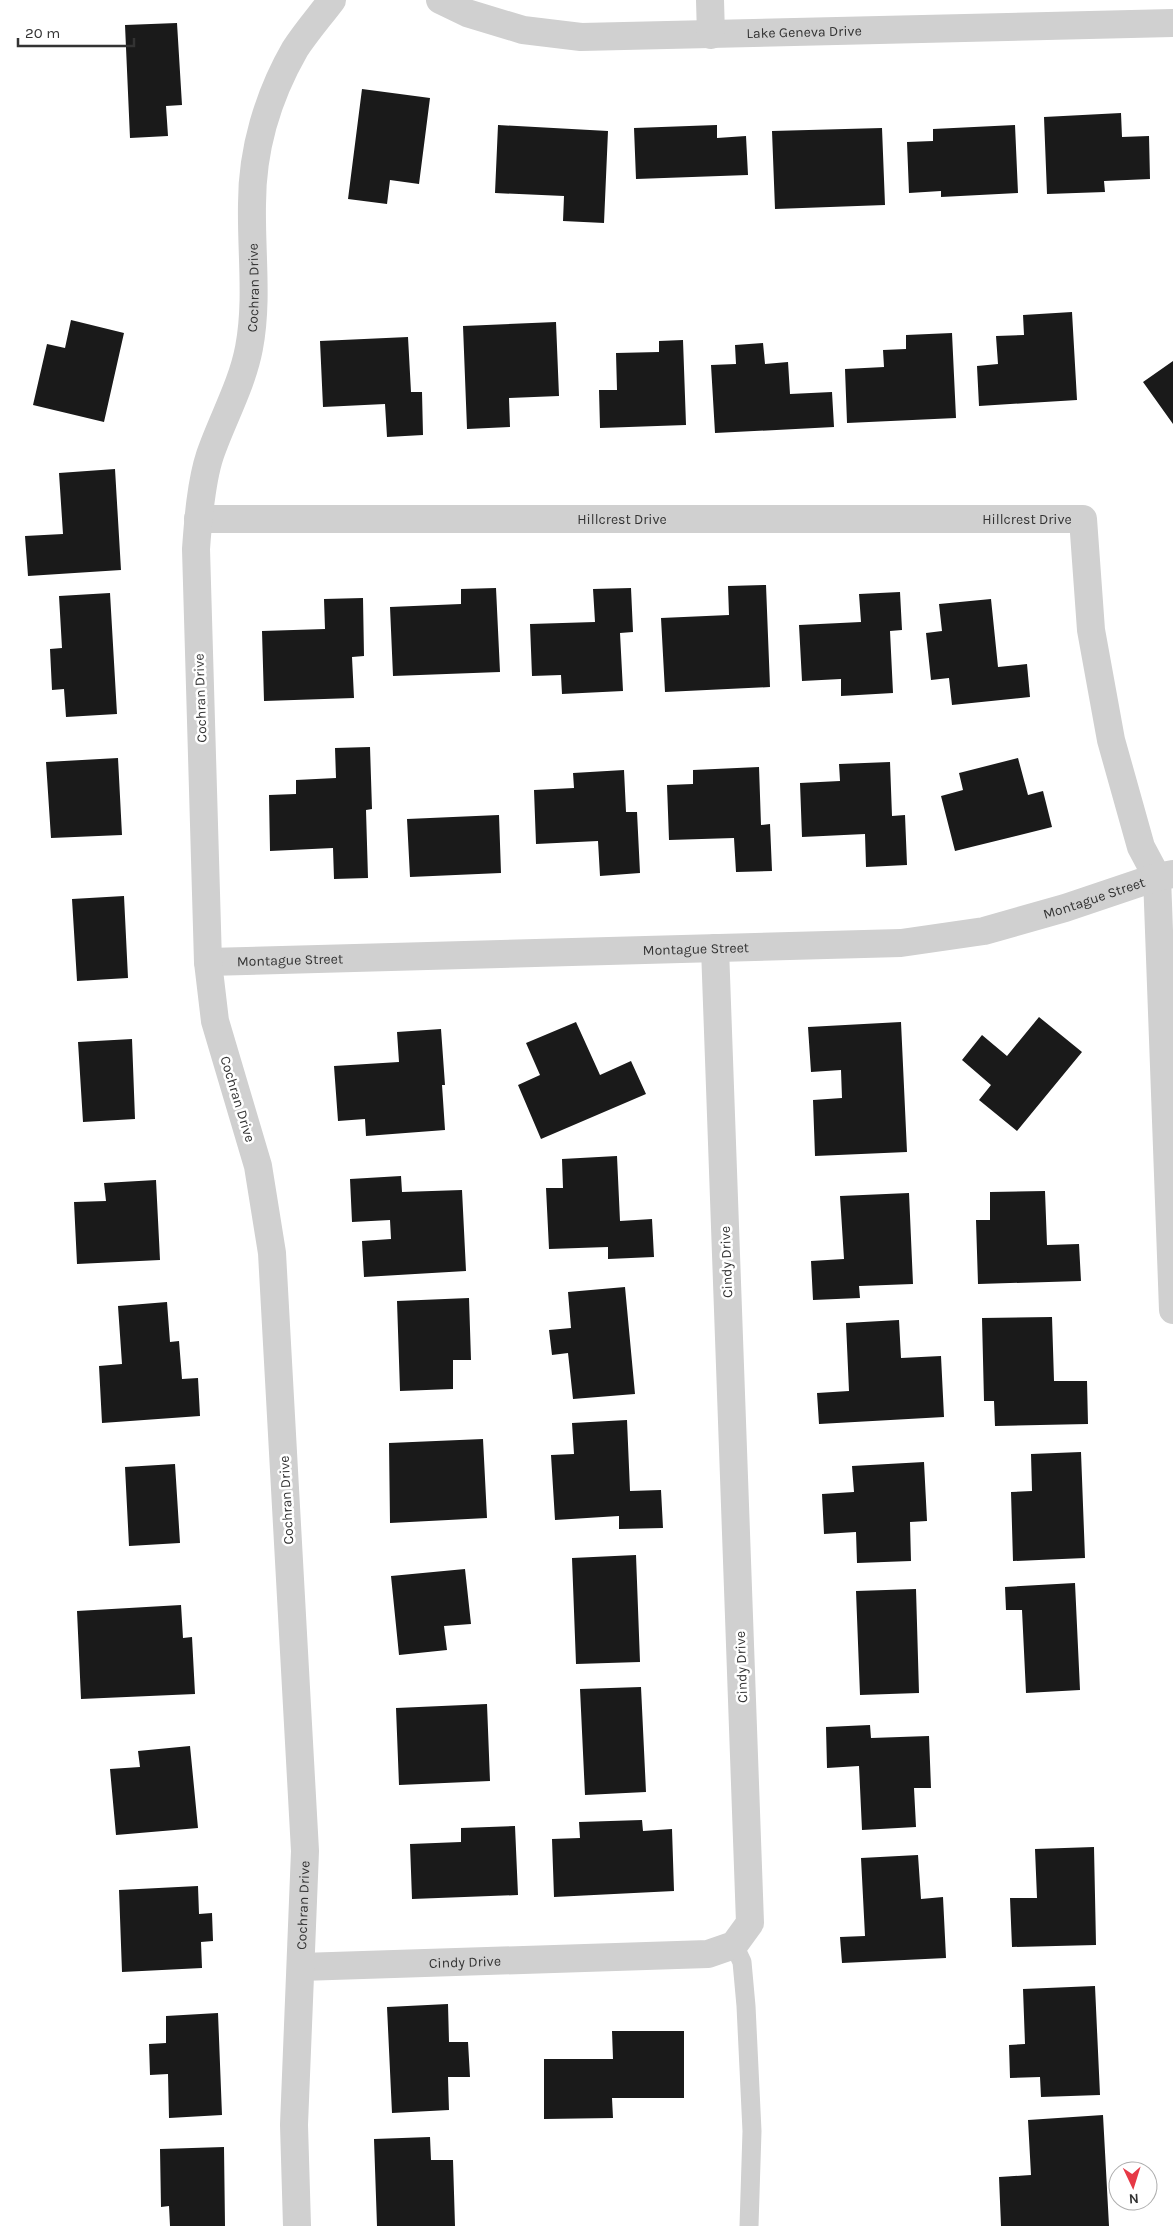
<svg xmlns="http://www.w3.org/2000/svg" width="1173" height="2226" font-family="Karla,sans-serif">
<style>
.building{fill:#1a1a1a}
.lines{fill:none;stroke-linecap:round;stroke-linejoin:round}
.lane{stroke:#d0d0d0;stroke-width:19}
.street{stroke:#d0d0d0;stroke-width:28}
.labels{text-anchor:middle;stroke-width:5;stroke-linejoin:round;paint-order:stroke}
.street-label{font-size:14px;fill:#333;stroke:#fff}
</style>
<rect width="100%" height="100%" fill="#fff"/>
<!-- building -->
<path class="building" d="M177,23L182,105L166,106L168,136L130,138L125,25Z
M362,89L430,98L419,184L390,180L387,204L348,199Z
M1121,113L1122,137L1149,136L1150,179L1104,181L1105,192L1047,194L1044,117Z
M498,125L608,131L604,223L563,221L564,196L495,193Z
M717,125V138L746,136L748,175L636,179L634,128Z
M1015,125L1018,193L941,197V191L909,193L907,142L933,141V129Z
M882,128L885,205L775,209L772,131Z
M1072,312L1077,400L979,406L977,366L998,364L996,336L1024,335L1023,315Z
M71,320L124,333L104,422L33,405L47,344L65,348Z
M556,322L559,396L509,398L510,427L467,429L463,326Z
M952,333L956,418L847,423L845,369L884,367L883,350L906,349V335Z
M408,337L411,392H422L423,435L387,437L385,404L323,407L320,341Z
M683,340L686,425L600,428L599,390H617L616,353L659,352V341Z
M763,343L765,364L788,362L790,394L832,392L834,427L715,433L711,365L736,364L735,345Z
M1173,361V424L1143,382Z
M115,469L121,570L28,576L25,536L63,534L59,473Z
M766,585L770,687L665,692L661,618L729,615L728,586Z
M496,588L500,672L393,676L390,607L461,604V589Z
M631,588L633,632L620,633L623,691L562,694L561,675L532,676L530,624L595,622L593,589Z
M900,592L902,630L890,631L893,693L841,696V679L802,681L799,625L861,622L859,594Z
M110,593L117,714L66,717L64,689L52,690L50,649L62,648L59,596Z
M363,598L364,656L352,657L354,698L264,701L262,631L325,629L324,599Z
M991,599L998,667L1027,664L1030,697L952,705L949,678L931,680L926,633L942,631L939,604Z
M370,747L372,809L366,810L368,878L334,879L333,848L270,851L269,795L296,794V780L336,778L335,748Z
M118,758L122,835L51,838L46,762Z
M1018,758L1028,795L1043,791L1052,827L955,851L941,796L963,790L959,773Z
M890,762L892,816L905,815L907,865L866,867L865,834L802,837L800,783L840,781L839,764Z
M759,767L761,825L770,824L772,871L736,872L734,838L669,840L667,785L693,784V770Z
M624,770L626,812H637L640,873L600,876L598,841L536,844L534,790L574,788L573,773Z
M499,815L501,873L410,877L407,819Z
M124,896L128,978L77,981L72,899Z
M1039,1017L1082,1052L1017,1131L979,1100L991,1085L962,1060L982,1035L1007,1056Z
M576,1022L600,1075L631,1061L646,1094L541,1139L518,1085L540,1075L526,1043Z
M901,1022L907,1152L815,1156L813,1100L842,1098L841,1070L811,1072L808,1027Z
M441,1029L445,1085H442L445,1130L366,1136L365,1119L338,1121L334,1066L399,1062L397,1032Z
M132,1039L135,1119L83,1122L78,1042Z
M617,1156L620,1221L652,1219L654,1257L608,1259V1247L549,1249L546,1188H563L562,1159Z
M401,1176L402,1192L462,1190L466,1271L364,1277L362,1241L391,1239L390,1220L352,1222L350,1179Z
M156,1180L160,1260L77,1264L74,1202L106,1201L104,1183Z
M1045,1191L1047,1245L1079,1244L1081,1281L978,1284L976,1220H990V1192Z
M909,1193L913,1284L859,1286L860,1298L813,1300L811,1261L844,1259L840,1196Z
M625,1287L635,1394L573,1399L568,1353L552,1355L549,1330L571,1328L568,1292Z
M469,1298L471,1360H453V1389L400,1391L397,1301Z
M167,1302L170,1342L179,1341L182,1379L198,1378L200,1416L102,1423L99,1366L122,1364L118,1306Z
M1052,1317L1054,1381H1087L1088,1424L995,1426L994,1401H984L982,1318Z
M899,1320L901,1358L941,1356L944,1417L819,1424L817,1393L849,1391L846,1323Z
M627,1420L630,1491L661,1490L663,1528L619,1529V1516L555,1520L551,1455L574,1454L572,1423Z
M483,1439L487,1518L390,1523L389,1443Z
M1081,1452L1085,1558L1013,1561L1011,1492L1032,1491L1031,1454Z
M924,1462L927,1521L910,1522L911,1561L857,1563L856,1532L824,1534L822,1494L854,1492L852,1466Z
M175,1464L180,1543L129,1546L125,1467Z
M636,1555L640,1662L576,1664L572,1558Z
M465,1569L471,1624L444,1626L447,1650L399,1655L391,1576Z
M1075,1583L1080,1690L1026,1693L1022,1610H1006L1005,1587Z
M916,1589L919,1693L860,1695L856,1591Z
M181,1605L183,1638L192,1637L195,1694L81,1699L77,1611Z
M641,1687L646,1792L585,1795L580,1689Z
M487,1704L490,1781L399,1785L396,1708Z
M870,1725L871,1738L929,1736L931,1788H914L916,1827L862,1830L859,1766L827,1768L826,1727Z
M190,1746L198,1828L116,1835L110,1769L140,1767L138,1751Z
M642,1820L643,1831L672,1829L674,1891L554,1897L552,1839L580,1838L579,1822Z
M515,1826L518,1895L412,1899L410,1844L461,1842V1828Z
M1094,1847L1096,1945L1012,1947L1010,1898H1037L1035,1849Z
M918,1855L921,1899L943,1897L946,1958L842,1963L840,1937L865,1936L861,1858Z
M198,1886L199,1914L212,1913L213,1941L201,1942L202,1968L122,1972L119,1890Z
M1095,1986L1100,2095L1041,2097L1040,2077L1010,2078L1009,2045L1025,2044L1023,1989Z
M448,2004L449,2042H468L470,2077H448L449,2110L392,2113L387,2007Z
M218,2013L222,2115L169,2118L168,2074L150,2075L149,2044L166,2043V2016Z
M612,2031H684V2098H612L613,2118L544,2119V2059H613Z
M1103,2115L1109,2226H1001L999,2177L1031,2175L1028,2120Z
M430,2137L431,2160H453L455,2226H377L374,2139Z
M224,2147L225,2226H170L169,2206L161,2207L160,2149Z"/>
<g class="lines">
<!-- lane -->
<path class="lane" d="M734,1945L742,1962L746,2006L752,2131L749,2226"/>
<!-- street -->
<g class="street">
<path id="s1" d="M440,0L467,13L523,30L581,37L1173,23"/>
<path d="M710,0L711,35"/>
<path id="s2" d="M198,519H1083L1091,630L1111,740L1141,847L1157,877L1173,1310"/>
<path id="s3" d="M208,962L901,943L984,931L1065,908L1157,877L1173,874"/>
<path id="s4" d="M301,1967L708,1954L734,1945L750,1923L715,948"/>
<path id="s5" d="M297,2226L294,2125L305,1851L272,1253L258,1166L215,1021L208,962L196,549C198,521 201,482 210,455C222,420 242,385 249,348C258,301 251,252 252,204C252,150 268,96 295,49C306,32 320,16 332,0"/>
</g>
</g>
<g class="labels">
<!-- street labels -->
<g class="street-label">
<text dy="5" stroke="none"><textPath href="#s1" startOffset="370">Lake Geneva Drive</textPath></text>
<text dy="5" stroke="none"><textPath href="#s5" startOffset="1956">Cochran Drive</textPath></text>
<text dy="5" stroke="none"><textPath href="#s2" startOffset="424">Hillcrest Drive</textPath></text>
<text dy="5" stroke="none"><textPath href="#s2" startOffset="829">Hillcrest Drive</textPath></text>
<text transform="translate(200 698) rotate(-92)" y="5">Cochran Drive</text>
<text dy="5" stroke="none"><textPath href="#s3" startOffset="892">Montague Street</textPath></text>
<text dy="5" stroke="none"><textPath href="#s3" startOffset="488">Montague Street</textPath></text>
<text dy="5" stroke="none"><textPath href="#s3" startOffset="82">Montague Street</textPath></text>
<text transform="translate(238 1099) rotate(73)" y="5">Cochran Drive</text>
<text transform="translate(726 1262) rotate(-92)" y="5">Cindy Drive</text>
<text transform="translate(286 1500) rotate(-93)" y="5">Cochran Drive</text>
<text transform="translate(741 1667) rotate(-92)" y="5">Cindy Drive</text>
<text dy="5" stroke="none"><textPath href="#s5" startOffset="321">Cochran Drive</textPath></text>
<text dy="5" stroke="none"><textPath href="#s4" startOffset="164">Cindy Drive</textPath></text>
</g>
</g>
<!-- north arrow -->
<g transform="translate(1133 2186) rotate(176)"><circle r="24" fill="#ffffff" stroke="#adadad"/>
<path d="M0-4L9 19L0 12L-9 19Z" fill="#e63946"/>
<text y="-8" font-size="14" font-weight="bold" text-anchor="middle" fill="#333333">N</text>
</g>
<!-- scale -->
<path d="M18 38v8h116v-8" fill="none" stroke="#333333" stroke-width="2.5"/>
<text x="25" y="38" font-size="15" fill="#333333" stroke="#ffffff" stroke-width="4" paint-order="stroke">20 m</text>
</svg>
